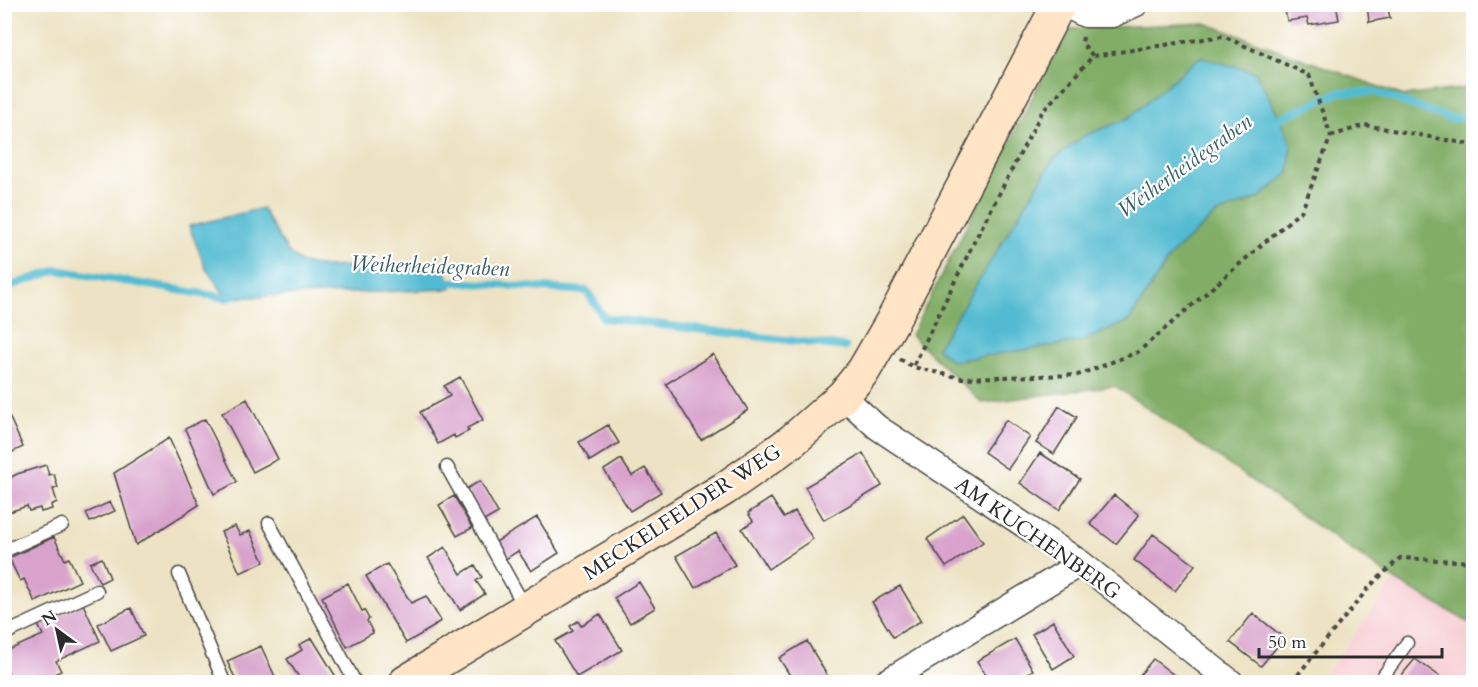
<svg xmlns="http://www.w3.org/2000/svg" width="1478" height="687" font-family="Cardo,serif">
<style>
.built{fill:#f7cfd4}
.forest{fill:#81ad66;stroke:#566c48;stroke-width:1.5;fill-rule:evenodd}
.water{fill:#53bbd1;stroke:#3f737e;stroke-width:1.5}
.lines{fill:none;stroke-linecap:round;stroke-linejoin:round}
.stream{stroke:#53bbd1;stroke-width:8}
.building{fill:#d8a2cc}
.service-casing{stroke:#484742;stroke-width:15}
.minor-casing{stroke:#484742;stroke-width:27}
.secondary-casing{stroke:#484742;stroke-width:36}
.path{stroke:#484742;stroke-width:4;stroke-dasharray:4.5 4.5;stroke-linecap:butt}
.service{stroke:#fff;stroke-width:12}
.minor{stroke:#fff;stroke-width:24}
.secondary{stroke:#ffe4c6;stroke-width:33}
.labels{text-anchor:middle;stroke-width:4.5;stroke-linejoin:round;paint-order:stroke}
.street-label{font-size:21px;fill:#2b2b2b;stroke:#fff}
.water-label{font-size:22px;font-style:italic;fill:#395d65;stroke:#fff}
</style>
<rect width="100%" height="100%" fill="#fff"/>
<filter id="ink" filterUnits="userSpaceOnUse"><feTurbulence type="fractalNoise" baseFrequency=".0167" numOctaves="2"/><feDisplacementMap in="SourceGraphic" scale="12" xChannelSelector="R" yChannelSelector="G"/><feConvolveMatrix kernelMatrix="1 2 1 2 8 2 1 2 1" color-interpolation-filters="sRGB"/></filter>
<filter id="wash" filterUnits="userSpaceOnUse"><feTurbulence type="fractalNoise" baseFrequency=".008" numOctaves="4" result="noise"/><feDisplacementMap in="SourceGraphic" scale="24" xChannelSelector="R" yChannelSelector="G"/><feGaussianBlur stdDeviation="1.35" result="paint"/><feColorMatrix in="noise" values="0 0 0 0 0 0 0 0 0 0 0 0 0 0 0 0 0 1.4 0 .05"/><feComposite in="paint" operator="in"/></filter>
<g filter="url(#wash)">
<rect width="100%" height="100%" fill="#ede3c4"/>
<!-- built -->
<path class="built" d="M1395,580L1473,625V682H1319Z"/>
<!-- forest -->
<path class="forest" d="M1205,23L1404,96L1473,87V625L1395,580L1115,386L982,403L911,335L1067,29ZM1127,119L1259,198L1216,214L1171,255L1129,321L952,361L937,348L1084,136Z"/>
<!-- water -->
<path class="water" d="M1200,57L1255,72L1280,118L1291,143L1289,173L1259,198L1216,214L1171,255L1129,321L1083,341L952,361L937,348L1053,160L1084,136L1127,119Z
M262,208L288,252L302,263L325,267L443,263L452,289L227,298L206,269L189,226Z"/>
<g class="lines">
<!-- stream -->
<path class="stream" d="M1274,123L1280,118L1340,92H1375L1452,119L1474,116
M441,281L587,291L604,318L845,347
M4,288L57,270L227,298L237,294"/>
</g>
<g id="blocks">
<!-- building -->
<path class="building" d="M1284,4H1336L1339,20L1309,25L1307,18L1287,21Z
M1367,4H1387L1390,18L1369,22Z
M713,354L748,410L701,440L666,384Z
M460,377L483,420L467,428L469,431L455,438L454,435L438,444L420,412L450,396L444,386Z
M247,399L278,459L253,472L222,413Z
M4,405L23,447L4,456Z
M1059,406L1077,417L1054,454L1036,443Z
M205,419L237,482L214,494L185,429Z
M1006,420L1030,437L1008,469L984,452Z
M608,425L619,443L590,461L579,442Z
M169,438L199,505L136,545L114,473Z
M863,453L882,486L824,520L805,487Z
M1040,453L1080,479L1059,510L1020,483Z
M621,459L632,476L645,468L661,492L630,511L604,470Z
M46,465L49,475L54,474L58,488L53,489L57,502L51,505L52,509L41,512L40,508L29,511L27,506L9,512L4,497V481L17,474Z
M480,481L498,513L484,521L466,489Z
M1114,495L1139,515L1116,544L1090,524Z
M454,496L472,528L457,536L439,505Z
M771,498L784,518L795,511L813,539L768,569L742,529L753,521L748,513Z
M110,502L115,511L90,522L86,513Z
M963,514L983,542L946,567L927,539Z
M537,517L559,553L531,571L518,551L504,560L494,543Z
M235,526L240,535L250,531L264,562L240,573L221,532Z
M716,533L735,565L695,588L676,556Z
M1153,534L1195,565L1175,591L1134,560Z
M54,537L65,560L69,558L80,581L35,602L24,579L20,581L9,558Z
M445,547L461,574L475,565L482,577L476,581L485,594L460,610L428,558Z
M102,558L110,578L100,583L90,563Z
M387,564L411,603L426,596L441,621L434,625L435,626L406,643L366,576Z
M639,582L655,608L630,623L614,598Z
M348,583L362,611L364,610L369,619L367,621L373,633L347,647L322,597Z
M900,586L921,621L893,637L872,602Z
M83,604L100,641L56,661L61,671L37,682H13L4,664V652L43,635L38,625Z
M131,608L144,636L111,651L98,624Z
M1253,613L1284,638L1261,666L1230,642Z
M600,614L622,650L577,677L555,641L573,631L570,626L578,621L581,626Z
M1053,621L1074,656L1053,669L1032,634Z
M312,638L338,680L334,682H302L287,659L302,650L299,645Z
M1015,639L1033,670L1013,682H990L977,661Z
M807,641L831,682H794L779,658Z
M261,646L277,681L273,682H237L227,661Z
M1153,659L1183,682H1134Z
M1415,659L1448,682H1396Z"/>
</g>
</g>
<g filter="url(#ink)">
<use href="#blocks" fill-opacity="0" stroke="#484742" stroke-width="1.5"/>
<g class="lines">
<defs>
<path id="service" d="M447,467L526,609
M269,523L355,682
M4,551L62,525
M179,574L224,682
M4,634L97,591
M1379,682L1407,643"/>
<path id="minor" d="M1063,4L1085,15H1112L1136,4
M843,396L877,427L1081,563L1231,682
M886,682L1081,563"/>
<path id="secondary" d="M406,682L724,489L770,457L793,440L843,396L864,370L893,320L1059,4"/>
</defs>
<!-- service casing -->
<use href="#service" class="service-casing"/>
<!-- minor casing -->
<use href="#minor" class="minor-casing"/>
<!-- secondary casing -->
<use href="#secondary" class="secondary-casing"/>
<!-- path -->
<path class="path" d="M1083,37L1082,43L1093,56
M1331,136L1365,125L1474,145
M900,359L913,367L961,378L1078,375L1138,352L1302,210L1331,136L1309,75L1223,36L1093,56L1042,112L975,240L913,367
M1292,682L1370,586L1400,558L1474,562"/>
<!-- service -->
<use href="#service" class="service"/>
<!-- minor -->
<use href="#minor" class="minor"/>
<!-- secondary -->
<use href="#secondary" class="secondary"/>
</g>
</g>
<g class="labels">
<!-- street labels -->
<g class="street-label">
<text transform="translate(682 512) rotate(-33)" y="7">MECKELFELDER WEG</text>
<text transform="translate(1038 538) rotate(35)" y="7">AM KUCHENBERG</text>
</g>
<!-- water labels -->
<g class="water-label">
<text transform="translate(1184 165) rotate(-36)" y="8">Weiherheidegraben</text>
<text transform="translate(430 265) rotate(2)" y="8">Weiherheidegraben</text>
</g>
</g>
<!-- margin -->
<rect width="1478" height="687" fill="none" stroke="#fff" stroke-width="24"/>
<!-- north arrow -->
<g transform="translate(57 630) rotate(327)" stroke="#ffffff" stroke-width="4.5" paint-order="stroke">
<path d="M0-4.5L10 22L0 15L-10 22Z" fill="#2b2b2b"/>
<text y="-9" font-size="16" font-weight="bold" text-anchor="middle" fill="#2b2b2b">N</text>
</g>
<!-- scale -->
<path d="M1259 648v9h183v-9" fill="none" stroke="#2b2b2b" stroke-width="3"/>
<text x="1268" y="648" font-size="18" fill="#2b2b2b" stroke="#ffffff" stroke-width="4.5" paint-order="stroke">50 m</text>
</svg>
